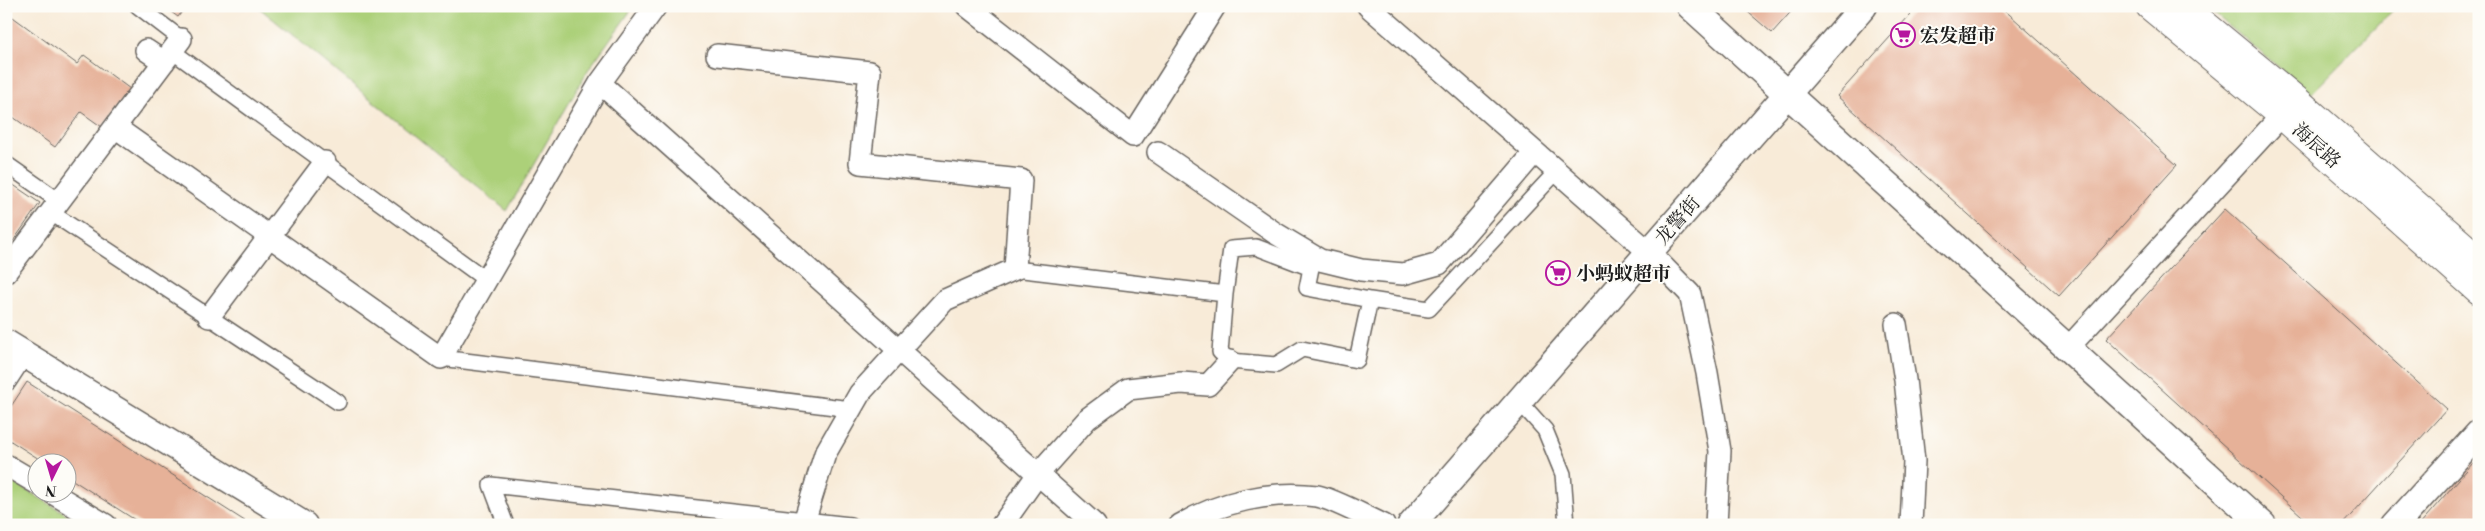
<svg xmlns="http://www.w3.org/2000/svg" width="2485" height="531" font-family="'Libre Bodoni','Noto Serif SC',serif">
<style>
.green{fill:#acd079;stroke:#64764a}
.building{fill:#e6b198}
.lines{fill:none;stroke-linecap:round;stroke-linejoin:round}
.pedestrian-casing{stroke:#69645e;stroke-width:18}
.minor-casing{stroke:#69645e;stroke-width:24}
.tertiary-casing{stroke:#69645e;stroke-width:29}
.primary-casing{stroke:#69645e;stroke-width:30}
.pedestrian{stroke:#fff;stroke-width:15}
.minor{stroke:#fff;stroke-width:21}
.tertiary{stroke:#fff;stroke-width:26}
.primary{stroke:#fff;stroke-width:28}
.labels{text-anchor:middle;stroke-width:4;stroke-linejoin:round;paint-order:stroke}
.poi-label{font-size:19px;font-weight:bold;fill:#1c1c1c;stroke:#fdfcf7;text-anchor:start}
.street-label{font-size:19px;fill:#1c1c1c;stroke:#fdfcf7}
</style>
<rect width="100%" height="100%" fill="#fdfcf7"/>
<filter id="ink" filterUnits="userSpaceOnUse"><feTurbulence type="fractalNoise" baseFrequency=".02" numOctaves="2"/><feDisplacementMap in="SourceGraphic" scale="10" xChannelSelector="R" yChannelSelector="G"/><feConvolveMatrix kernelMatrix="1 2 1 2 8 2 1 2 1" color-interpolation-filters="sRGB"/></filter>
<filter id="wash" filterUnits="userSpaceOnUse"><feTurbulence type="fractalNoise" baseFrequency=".0096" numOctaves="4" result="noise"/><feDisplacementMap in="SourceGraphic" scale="20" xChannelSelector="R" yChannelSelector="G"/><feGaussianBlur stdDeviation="1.12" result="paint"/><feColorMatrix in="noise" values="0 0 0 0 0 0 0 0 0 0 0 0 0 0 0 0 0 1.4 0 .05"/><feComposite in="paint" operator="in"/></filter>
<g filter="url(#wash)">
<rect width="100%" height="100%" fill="#f8ebd8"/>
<!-- green -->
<path class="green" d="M257,6H634L588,70L507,211Z
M2205,6H2397L2311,94Z
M6,478L85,525H6Z"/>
<g id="blocks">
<!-- building -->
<path class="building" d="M163,6H186L178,17Z
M1741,6H1796L1772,33Z
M1918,6H2000L2177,165L2059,296L1837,96Z
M6,12L77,64L84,55L130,89L102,127L81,112L55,147L6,112Z
M6,180L40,203L6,251Z
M2225,209L2447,409L2342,525H2312L2106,339Z
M27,382L251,525H143L68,477V464H47L6,438V414Z
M2473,463L2479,468V525H2419Z"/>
</g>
</g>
<g filter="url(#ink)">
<use href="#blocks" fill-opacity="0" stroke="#69645e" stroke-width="1"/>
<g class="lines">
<defs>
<path id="pedestrian" d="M138,6L181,39
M172,51L485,279
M6,164L59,201
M50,212L338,402
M1015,269L1225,294L1220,352L1230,361L1276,365L1302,349L1357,360L1370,300L1429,309L1557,171
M1225,294L1231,249L1256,247L1311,268L1307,288L1370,300
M441,358L851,409
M1519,401L1545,430L1563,474L1567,525
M506,525L491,485L850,525"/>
<path id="minor" d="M967,6L1133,136L1215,6
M1368,6L1649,252L1690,294L1707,373L1720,451L1716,525
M146,50L164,62
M717,55L870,72L860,163L1021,180L1015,269L945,300L860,393L825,454L803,525
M600,83L1095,525
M115,127L441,358L600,83L656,6
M1158,152L1275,233L1320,260L1361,270L1403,274L1439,264L1535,152
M6,272L181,39
M209,317L325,162
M1896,324L1905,380L1914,461L1911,525
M2068,348L2293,103
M6,380L23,354
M6,465L38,484
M54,494L106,525
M1002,525L1038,474L1087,419L1128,389L1181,383L1208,385L1230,361
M1180,525C1220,502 1271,490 1317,496C1331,498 1368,518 1384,525"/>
<path id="tertiary" d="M1690,6L2263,525
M6,343L304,525
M1411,525L1864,6
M2395,525L2479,433"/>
<path id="primary" d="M2150,6L2282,115L2479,290
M2182,6L2296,100L2479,260"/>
</defs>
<!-- pedestrian casing -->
<use href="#pedestrian" class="pedestrian-casing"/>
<!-- minor casing -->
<use href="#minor" class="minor-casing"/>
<!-- tertiary casing -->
<use href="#tertiary" class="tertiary-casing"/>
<!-- primary casing -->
<use href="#primary" class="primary-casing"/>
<!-- pedestrian -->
<use href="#pedestrian" class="pedestrian"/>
<!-- minor -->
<use href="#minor" class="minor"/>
<!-- tertiary -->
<use href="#tertiary" class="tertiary"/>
<!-- primary -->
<use href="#primary" class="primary"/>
</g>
</g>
<!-- icons -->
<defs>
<symbol id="supermarket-ring" viewBox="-11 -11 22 22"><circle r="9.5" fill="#fdfcf7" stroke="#b5179e" stroke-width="1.5"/><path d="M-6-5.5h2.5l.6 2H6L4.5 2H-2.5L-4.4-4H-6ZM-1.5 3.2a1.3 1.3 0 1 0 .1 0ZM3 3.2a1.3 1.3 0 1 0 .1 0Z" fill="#b5179e"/></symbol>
</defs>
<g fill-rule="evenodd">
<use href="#supermarket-ring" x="1889" y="21" width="28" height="28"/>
<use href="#supermarket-ring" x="1544" y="259" width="28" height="28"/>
</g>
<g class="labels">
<!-- poi labels -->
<g class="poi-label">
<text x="1920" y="42">宏发超市</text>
<text x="1576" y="280">小蚂蚁超市</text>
</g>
<!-- street labels -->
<g class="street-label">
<text transform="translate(2317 145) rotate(42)" y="7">海辰路</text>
<text transform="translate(1677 220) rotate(-49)" y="7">龙警街</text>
</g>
</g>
<!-- margin -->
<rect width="2485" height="531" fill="none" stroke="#fdfcf7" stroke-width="25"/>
<!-- north arrow -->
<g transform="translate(52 478) rotate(185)"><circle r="24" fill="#fdfcf7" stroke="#a3a29f"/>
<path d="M0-4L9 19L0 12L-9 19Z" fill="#b5179e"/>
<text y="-8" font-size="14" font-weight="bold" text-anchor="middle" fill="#1c1c1c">N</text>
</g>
</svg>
